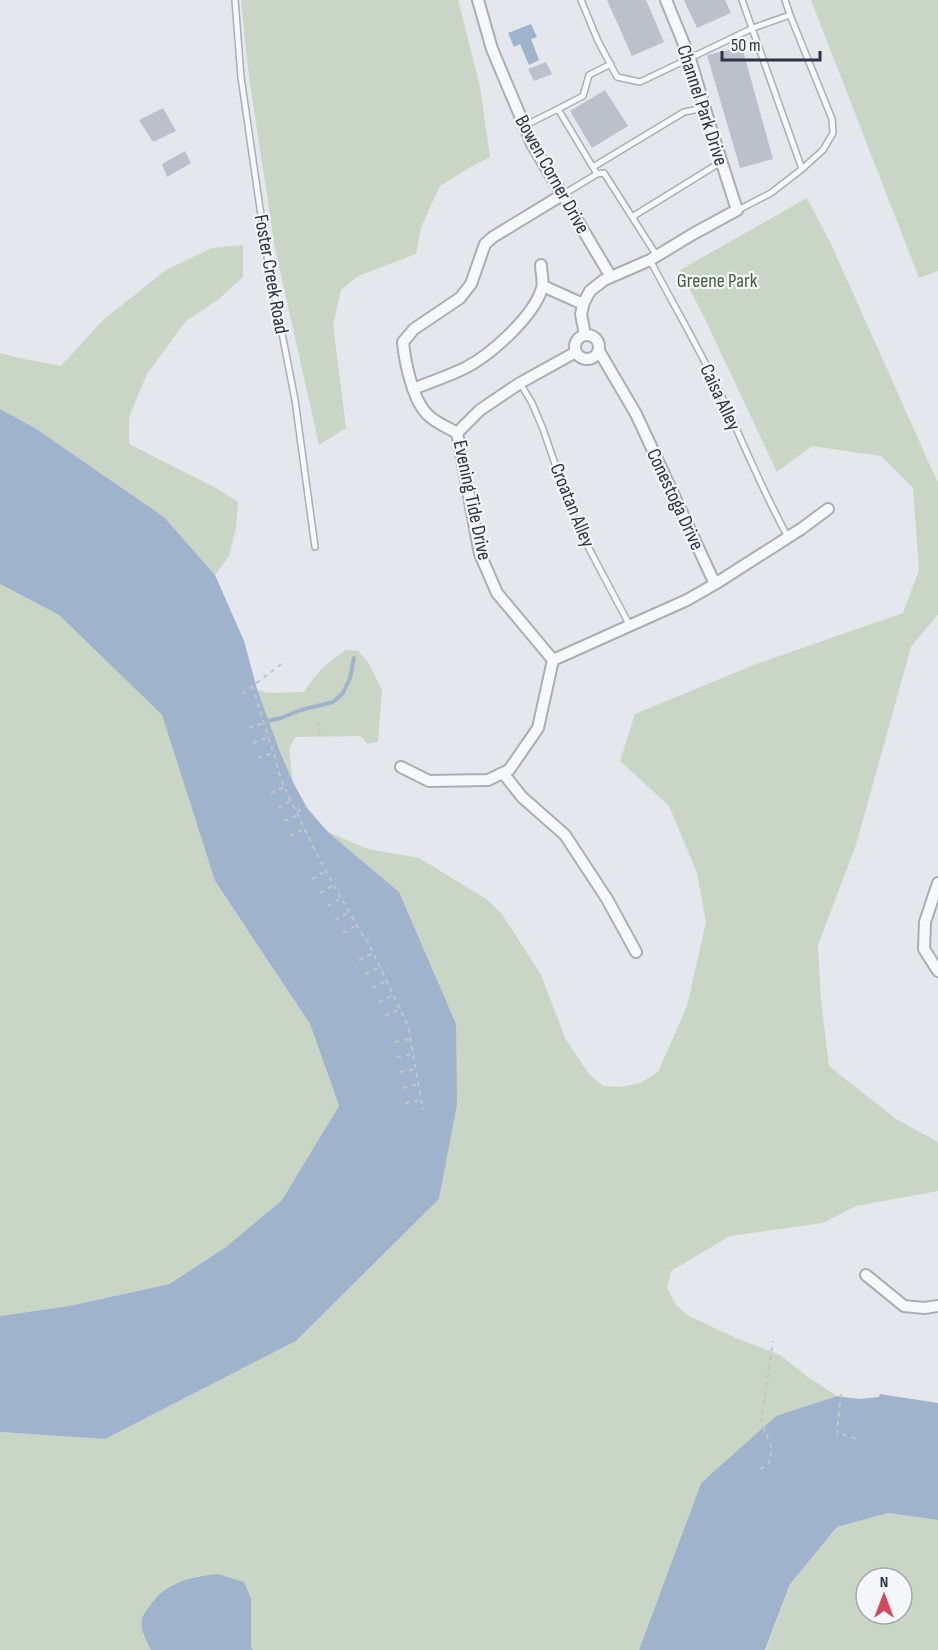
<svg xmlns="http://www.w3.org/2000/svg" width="938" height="1650" font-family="'Sofia Sans Condensed',sans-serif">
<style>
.green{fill:#c9d6c5;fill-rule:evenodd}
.water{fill:#9fb4cc}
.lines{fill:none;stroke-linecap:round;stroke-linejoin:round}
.stream{stroke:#9fb4cc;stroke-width:4}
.building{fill:#bbc0ca}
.service-casing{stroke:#a9aeb7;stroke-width:8}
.minor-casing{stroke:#a9aeb7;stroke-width:14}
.path{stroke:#c2c5cb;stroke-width:2;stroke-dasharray:4.5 4.5;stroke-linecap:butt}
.service{stroke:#f7f8fa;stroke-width:5}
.minor{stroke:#f7f8fa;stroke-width:10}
.labels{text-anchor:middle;stroke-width:4.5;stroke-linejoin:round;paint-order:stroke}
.street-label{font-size:20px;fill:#2b3445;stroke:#f4f6f9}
.park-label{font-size:20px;fill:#3f6138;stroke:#f4f6f9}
</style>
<rect width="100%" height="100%" fill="#e4e7ec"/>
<!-- green -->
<path class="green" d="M241,0H458L480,87L490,157L469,168L440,186L421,227L416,254L358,276L341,290L333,325L346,428L319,445L275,248L249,77Z
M811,0H938V271L919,278Z
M807,198L831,244L938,483V614L911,647L856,845L818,945L821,1000L829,1066L896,1119L938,1142V1191L856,1206L823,1223L730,1236L671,1271L667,1288L676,1305L689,1316L736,1338L780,1355L808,1377L837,1396L776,1416L701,1483L639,1650H253L251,1647L236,1580L218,1575L198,1576L173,1585L154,1599L143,1635L151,1650H0V1432L105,1439L296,1341L439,1199L457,1105L399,892L328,832L368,849L419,858L488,900L502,914L541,975L566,1040L589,1074L603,1086L620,1087L640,1083L658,1072L687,1006L706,922L697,873L669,806L620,761L635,714L756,664L903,613L919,570L913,488L881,456L812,446L777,472L705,319L680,270Z
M243,245V277L219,299L186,321L147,374L129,417V444L216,488L238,502L236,528L229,556L215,575L164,517L35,428L0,409V353L19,358L61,366L103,320L166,270L212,248Z
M0,584L59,615L162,715L215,881L310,1024L339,1107L282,1200L226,1247L168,1284L69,1306L0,1316Z
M346,650L358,651L368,662L382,690L378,742L367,744L363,738L358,736L295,737L289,749L293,782L268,721L257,689L267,693L304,692C315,674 328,661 346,650Z
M888,1513L938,1520V1650H766L790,1584L837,1527ZM866,1578H902V1614H866Z"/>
<!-- water -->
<path class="water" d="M531,24L537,37L531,39L539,60L529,65L520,44L514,47L508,33Z
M0,409L35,428L164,517L215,575L244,641L257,689L279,749L293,782L307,808L328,832L399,892L456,1024L457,1105L439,1199L296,1341L105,1439L0,1432V1316L69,1306L169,1284L226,1247L282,1200L339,1106L310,1024L215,881L162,715L59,615L0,584Z
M880,1394L938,1403V1520L888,1513L837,1527L790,1584L765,1650H639L701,1483L776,1416L837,1396L859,1399L879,1397Z
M218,1574L244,1582L251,1599V1647L253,1650H151C146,1641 140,1630 142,1619C143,1615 147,1610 149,1607C164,1583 192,1576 218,1574Z"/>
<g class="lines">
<!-- stream -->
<path class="stream" d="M268,721L281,718L301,710L333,702L343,693L350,678L354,658"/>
</g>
<!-- building -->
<path class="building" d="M607,0H646L664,42L632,56Z
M684,0H725L731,13L697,28Z
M742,47L773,159L740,168L707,55Z
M546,62L552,74L534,81L528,69Z
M605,90L628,126L592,148L570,111Z
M163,108L176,131L153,142L139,120Z
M185,151L191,163L167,177L162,164Z"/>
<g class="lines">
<defs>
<path id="service" d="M235,0L241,77L255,174L267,256L295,400L315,547
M581,0L598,41L617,77L640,82L753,28L790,15L785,0
M790,15L832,119L833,133L823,150L802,169
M524,126L558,109
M593,167L684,112L705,108
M597,174L604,173L657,256
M562,195L597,174L558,109L583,96L589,75L611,64
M738,210L771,193L802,169L742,0
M632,217L721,162
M650,260C674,306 701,351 723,399C744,445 763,492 788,537
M520,383L532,403L543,429L575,522L630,626"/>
<path id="minor" d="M478,0L492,49L532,144L611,277
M543,286L583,304
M575 347a12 12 0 1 1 24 0a12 12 0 1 1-24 0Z
M585,335L581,314L584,302L590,291L604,280L650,260L693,234L737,210L711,129L690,59L666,0
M413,389C430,382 449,376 465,368C491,355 534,316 542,288C544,282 541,272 541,265
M457,433C447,427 436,423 428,415C413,401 405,363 403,342L414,329L460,298L471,284L485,244L493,237L562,195
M715,584L801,529L828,509
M553,660L687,600L715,584L636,414L599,351
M553,660L497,593L480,554L457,433L480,410L520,383L576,352
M401,767L429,781L488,780L509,770L538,728L553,660
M503,773L522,797L565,835L607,899L636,952
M938,883L925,922L924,949L938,971
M866,1275L904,1306L924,1308L938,1306"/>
</defs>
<!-- service casing -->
<use href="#service" class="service-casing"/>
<!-- minor casing -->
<use href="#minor" class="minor-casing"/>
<!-- path -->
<path class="path" d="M252,686L277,764C280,782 290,799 298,815C317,856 339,895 362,934L368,942L408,1026L423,1110
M242,694L284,662
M318,722L320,738
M249,728L263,723
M253,743L268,737
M258,758L273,753
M271,793L284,787
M278,808L291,801
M297,812L307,806
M284,821L298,815
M290,836L304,829
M312,879L326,871
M320,893L333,885
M328,906L341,898
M335,920L349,912
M343,933L357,925
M359,960L373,953
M365,974L380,967
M372,988L386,981
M379,1002L393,995
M385,1016L400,1009
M395,1042L410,1039
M397,1057L413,1054
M400,1072L416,1069
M403,1088L419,1084
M405,1103L421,1100
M841,1394L837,1433L858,1439
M760,1469L768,1465L772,1449L761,1421L773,1341"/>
<!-- service -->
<use href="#service" class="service"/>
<!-- minor -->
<use href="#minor" class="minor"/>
</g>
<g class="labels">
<!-- street labels -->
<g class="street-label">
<text transform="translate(703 105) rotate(72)" y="7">Channel Park Drive</text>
<text transform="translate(553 174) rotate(61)" y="7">Bowen Corner Drive</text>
<text transform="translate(272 274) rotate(80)" y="7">Foster Creek Road</text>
<text transform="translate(721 397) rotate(65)" y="7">Caisa Alley</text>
<text transform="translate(676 499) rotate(65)" y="7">Conestoga Drive</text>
<text transform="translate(473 500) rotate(78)" y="7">Evening Tide Drive</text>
<text transform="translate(573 505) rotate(68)" y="7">Croatan Alley</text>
</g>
<!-- park labels -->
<g class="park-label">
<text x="717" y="287">Greene Park</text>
</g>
</g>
<!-- north arrow -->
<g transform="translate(884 1596)"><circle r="28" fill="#f4f6f9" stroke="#a4a8b1" stroke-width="1.5"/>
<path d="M0-4.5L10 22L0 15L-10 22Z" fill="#d1495b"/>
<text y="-9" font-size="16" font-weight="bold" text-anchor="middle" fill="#2b3445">N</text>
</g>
<!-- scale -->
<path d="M722 51v9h98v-9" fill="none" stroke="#2b3445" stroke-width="3"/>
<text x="731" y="51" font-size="18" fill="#2b3445" stroke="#f4f6f9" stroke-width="4.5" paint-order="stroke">50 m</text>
</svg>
